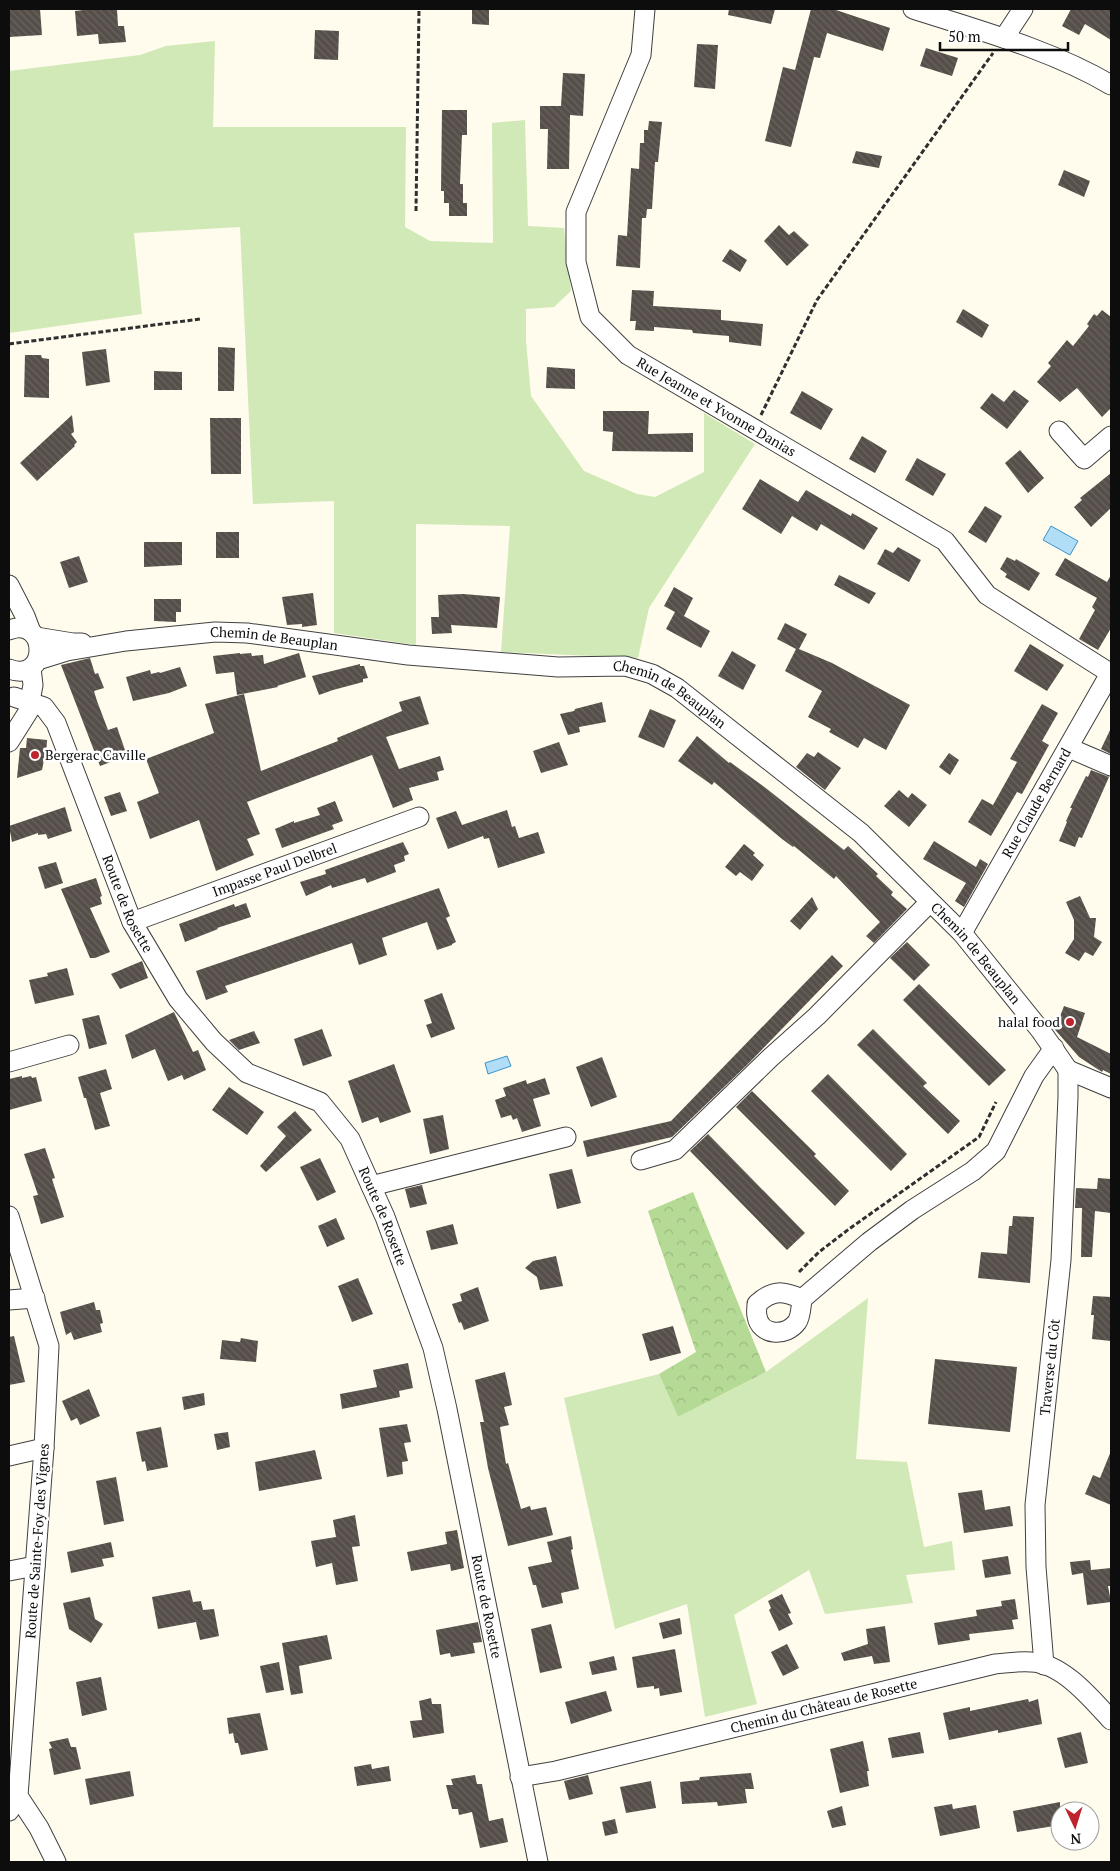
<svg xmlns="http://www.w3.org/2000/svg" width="1120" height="1871" font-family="'PT Serif',serif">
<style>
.grass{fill:#d1e9b7}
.forest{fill:url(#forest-crowns)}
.water{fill:#b2ddf6;stroke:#3894ce}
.building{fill:url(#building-back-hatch)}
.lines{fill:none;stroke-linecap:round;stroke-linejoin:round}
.minor-casing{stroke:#404040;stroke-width:21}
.path{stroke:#2f2f2f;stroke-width:3;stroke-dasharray:5 2.5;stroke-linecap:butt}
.minor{stroke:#fff;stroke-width:19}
.poi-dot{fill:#be242d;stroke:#fff;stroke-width:2}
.labels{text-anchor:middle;stroke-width:5;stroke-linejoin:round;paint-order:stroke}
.street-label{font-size:14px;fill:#0d0d0d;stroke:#fff}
.poi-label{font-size:14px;fill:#0d0d0d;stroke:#fff;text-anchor:start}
</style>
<defs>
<pattern id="forest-crowns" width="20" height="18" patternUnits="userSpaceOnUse" patternTransform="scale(1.25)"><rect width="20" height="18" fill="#b5da96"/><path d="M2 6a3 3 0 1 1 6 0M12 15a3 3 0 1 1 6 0" fill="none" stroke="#9aba80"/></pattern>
<pattern id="building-back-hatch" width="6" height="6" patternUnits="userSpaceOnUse" patternTransform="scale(1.25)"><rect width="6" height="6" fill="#564e49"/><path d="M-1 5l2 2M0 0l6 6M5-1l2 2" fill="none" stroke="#69635f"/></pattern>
</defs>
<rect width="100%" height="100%" fill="#fffbed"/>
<!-- grass -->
<path class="grass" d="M215,41L213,127H406L405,227L430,241L493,243L492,123L525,120L528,226L564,228L571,291L554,307L526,309V341L531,396L584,471L637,494L655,497L704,472V413L755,444L649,608L638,658L501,652L510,526L416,524V645L334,633V501L253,504L240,227L134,233L142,314L9,333V71L140,55L166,46Z
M868,1298L856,1459L907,1462L924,1547L952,1541L955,1570L906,1575L913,1603L825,1614L809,1570L734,1615L757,1704L705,1717L687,1604L615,1629L564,1398L659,1374L678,1417L766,1372Z"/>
<!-- forest -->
<path class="forest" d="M693,1192L766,1372L678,1417L659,1374L696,1352L648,1211Z"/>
<!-- water -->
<path class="water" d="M1051,526L1078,541L1070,555L1043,540Z
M507,1056L511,1066L488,1074L485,1063Z"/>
<!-- building -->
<path class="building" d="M9,9H40L42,35L9,37Z
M92,9H117L118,26H124L126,42L99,44L98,34L77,36L75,11Z
M472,9H489V25L472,24Z
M729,9H775L771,24L728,15Z
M811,9H833L890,28L883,51L827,33L820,58L814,57L791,147L765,141L783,67L795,70Z
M1071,9H1111V40L1085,24L1079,35L1062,26Z
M315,30L339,31L338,60L314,59Z
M697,44L718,45L715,89L694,87Z
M926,48L958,58L952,76L920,66Z
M563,73L585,74L583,116L570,115L569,169H547L548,129H540V106H561Z
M442,110H467V135H462L460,184H463V203H467V216H449V203H444V191H441Z
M649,121L662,122L658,162H655L652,209H647L646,218H642L640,268L616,266L618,235L627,236L631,168L639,169L640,143H644V130H648Z
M856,151L882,156L879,168L852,163Z
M1064,170L1090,181L1084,197L1058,185Z
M779,225L789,235L794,231L809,245L787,266L764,241Z
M730,249L747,260L740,272L722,261Z
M632,290L654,291L653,306L721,310V320L763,324L761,346L729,342V336L693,333L692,330L654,327V331L635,330L636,321H630Z
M963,309L989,325L982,338L956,322Z
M1102,310L1111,317V408L1102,417L1077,388L1060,402L1037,382L1051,366L1048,363L1067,340L1073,346L1089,326L1087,324L1094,314L1097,316Z
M218,347L235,348L234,391H218Z
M106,349L110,382L86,386L82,352Z
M25,355H41L42,358L49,359V398L24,397Z
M547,367L575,369V389L546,388Z
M154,371L182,372V390H154Z
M1014,390L1029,401L1007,429L980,408L992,393L1004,402Z
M802,391L833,409L821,430L790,413Z
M603,411H649L648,434L693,433V452L612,451L613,432L603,431Z
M72,415L74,432L71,434L77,442L74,445L75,446L37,481L20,463Z
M210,418H241V474H211Z
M862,436L887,451L875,473L849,459Z
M1020,450L1044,478L1028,493L1005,463Z
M917,458L946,474L933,496L905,480Z
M1111,473V508L1091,527L1074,507L1082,500L1080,498Z
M760,479L798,502L806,490L851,516L852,513L878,528L864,550L821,524L817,531L792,516L781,534L742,509Z
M985,506L1002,516L986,543L968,532Z
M216,532H239V558H216Z
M144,542H182V565L144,567Z
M898,547L921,560L909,582L877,564L885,549L893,553Z
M79,556L88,582L69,588L60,562Z
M1007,557L1015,561L1016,559L1040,573L1029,591L1005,577L1007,574L1000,569Z
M1065,558L1107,582L1111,575V628L1098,650L1079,639L1095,610L1092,607L1097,598L1055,575Z
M839,575L876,593L869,604L834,585Z
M674,587L693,598L684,616L710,631L701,648L666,629L675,612L664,606Z
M313,593L317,625L302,627V624L287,625L282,597Z
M463,594L500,597L497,628L451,625L452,633L432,634L431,617H439L438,595Z
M154,599H181V612H176V622L154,621Z
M785,623L807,634L799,649L832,663L910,705L886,750L864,738L858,748L829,732L831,729L808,717L822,691L785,671L796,649L777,639Z
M1030,644L1064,665L1047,691L1014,671Z
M732,651L756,665L743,690L718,676Z
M240,653V654L251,653L252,656L263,655L264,664L299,653L306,677L277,686L278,687L237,695L234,672L216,674L213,656Z
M90,658L95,674L98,673L104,688L94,691L97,701L108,730L117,727L127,756L100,766L61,665Z
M360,664V666H364L368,678L363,679V682L333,690L319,695L312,676Z
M180,667L187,686L169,693L133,701L126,677L150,670L151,674L159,672L160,673Z
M244,694L261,771L338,741L337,738L402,711L399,702L420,696L429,724L386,737L399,769L440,756L444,770L437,772L439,780L409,788L413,800L393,808L372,755L247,802L260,834L247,839L254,855L216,871L199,820L150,839L137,802L159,793L146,759L214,733L205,704Z
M602,702L606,722L579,727L580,732L568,735L560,714L574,711L575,709Z
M1042,704L1058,713L1042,741L1049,745L1022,794L1017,792L991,836L968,822L982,799L993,805L1017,762L1010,759Z
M650,709L676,720L664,748L638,737Z
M1111,728V754L1101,749Z
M697,736L729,763L730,762L767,789L844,850L848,846L878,874L876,876L893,892L891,895L907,909L874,943L866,936L880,922L836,876L834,879L794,846L793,847L782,839L714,782L712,785L678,761Z
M27,738L47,740L46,760H44L42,770L17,778L20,748H26Z
M559,742L568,765L541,773L533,751Z
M818,752L841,768L825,790L796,767L807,753L814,757Z
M949,753L959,760L950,775L939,767Z
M1091,770L1109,777L1082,838L1079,837L1075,847L1059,841L1067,822L1066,821L1072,808H1070L1086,776L1088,777Z
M899,790L908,798L912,793L927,805L909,827L884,806Z
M120,792L127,811L111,816L104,797Z
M335,801L343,821L332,825L334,829L282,848L275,829L294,821V823L320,815L317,808Z
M65,807L72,831L48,839L46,834L38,835V833L12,842L9,826Z
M507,810L512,827L515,826L519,838L538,832L545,853L498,868L489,838L484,839L483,836L448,849L436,818L456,811L462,825Z
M934,841L976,867L980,859L988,864L964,907L955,901L966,883L923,859Z
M403,842L409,854L404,856L405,861L394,865L396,872L367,883L365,878L332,888L331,885L306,896L300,882L326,874L325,870L336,866Z
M744,844L755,853L753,855L764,865L752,881L740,872L736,876L725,867Z
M56,862L63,883L45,889L38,867Z
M96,878L102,896L100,897L102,904L90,908L110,952L95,958H90L61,889Z
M439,888L450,916L446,918L456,942L452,944V945L437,950L427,922L382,938L387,955L359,965L352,943L225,986L228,992L206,1000L196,971Z
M1080,896L1090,918H1096L1094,937L1102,942L1093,956L1085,952L1079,961L1065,953L1074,939V920L1066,902Z
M812,897L818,909L800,930L790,921Z
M246,903L251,917L217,928L218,929L185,942L179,924L234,904L235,907Z
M907,942L930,965L914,981L890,958Z
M832,955L843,966L747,1065L672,1137L587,1157L583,1141L671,1121Z
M142,961L148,978L120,989L111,974Z
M67,968L74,995L35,1004L29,980L48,976L47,973Z
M919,984L1006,1070L989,1086L903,1000Z
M442,993L455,1029L431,1038L426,1025L432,1023L424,1000Z
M1064,1006L1085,1013L1077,1037L1111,1054V1074L1103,1070L1102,1072L1079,1057L1050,1024L1056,1027Z
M174,1012L193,1052L198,1050L206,1070L184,1080L182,1075L168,1081L155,1049L132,1059L125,1035Z
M99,1015L107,1044L89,1049L82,1019Z
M322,1029L332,1056L303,1066L294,1039Z
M873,1029L927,1083L923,1086L960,1121L948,1134L857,1045Z
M254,1031L260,1043L239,1050L229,1040Z
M602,1057L617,1097L591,1107L576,1067Z
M394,1064L411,1112L380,1123L378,1117L362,1123L348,1081Z
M106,1069L112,1089L100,1093L110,1126L95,1130L86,1098H84L78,1077Z
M828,1074L907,1154L891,1171L811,1091Z
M22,1076V1078L31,1076L32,1078L36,1077L42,1101L9,1110V1079Z
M545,1078L550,1094L533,1099L541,1126L522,1132L517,1118L513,1120L511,1115L501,1118L495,1100L506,1096L503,1088L526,1080L527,1084Z
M229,1087L264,1112L247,1135L212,1110Z
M752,1091L816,1154L814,1156L849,1191L835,1206L736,1107Z
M295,1111L312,1130L266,1172L260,1166L286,1136L277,1127Z
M443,1115L449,1149L430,1154L423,1119Z
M708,1134L805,1233L787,1250L690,1151Z
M45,1148L55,1178L52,1179L64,1217L41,1224L33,1196L38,1195L24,1154Z
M320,1158L336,1192L317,1201L300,1167Z
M572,1169L581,1203L557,1209L549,1174Z
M1098,1178L1111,1179V1213L1095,1211L1092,1257H1081L1082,1208H1075L1076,1188L1097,1189Z
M422,1185L427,1204L410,1208L405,1189Z
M1013,1216L1034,1217L1030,1283L978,1278L981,1252L1007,1254L1009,1226H1012Z
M336,1218L345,1239L327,1247L318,1226Z
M453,1224L458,1244L431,1250L426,1231Z
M556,1256L563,1286L540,1290L537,1277L525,1268L533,1261Z
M358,1278L373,1314L352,1322L338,1286Z
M478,1287L489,1321L464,1330L461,1322L459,1323L452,1304L462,1301L460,1294Z
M1093,1296L1111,1297V1341L1092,1339L1094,1315H1091Z
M94,1302L96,1310H100L103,1323L100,1324L102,1332L74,1340L71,1332L66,1335L60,1312Z
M673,1326L681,1353L650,1361L642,1334Z
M14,1336L25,1382L9,1385V1337Z
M241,1338L258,1341L256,1362L220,1359L222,1340L240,1342Z
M935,1359L1017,1367L1010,1432L928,1424Z
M408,1363L413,1388L399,1391L400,1397L342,1409L340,1394L377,1387L373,1370Z
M505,1372L512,1405L504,1407L509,1425L500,1427L506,1464L508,1463L521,1509L530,1506L531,1510L546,1507L553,1535L508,1546L488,1468L480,1422H484L475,1380Z
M89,1389L100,1416L80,1425L77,1418L71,1421L62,1401Z
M204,1393L205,1405L184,1410L182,1397Z
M407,1424L411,1442L404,1443L408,1461L402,1462L403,1474L387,1477L379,1428Z
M161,1427L168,1467L147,1471L145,1461L142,1462L136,1432Z
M228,1432L230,1447L217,1450L214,1434Z
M315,1450L322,1479L259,1491L255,1462Z
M1111,1451V1505L1085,1494L1093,1475L1100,1478Z
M116,1477L124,1521L104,1525L96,1481Z
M982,1490L985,1510L1010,1506L1013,1526L964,1533L958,1493Z
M355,1515L360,1546L352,1547L358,1581L336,1585L332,1563L316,1567L311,1541L336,1537L333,1520Z
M457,1530L464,1568L451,1571L450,1564L411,1571L407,1552L447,1544L445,1532Z
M571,1536L573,1549L571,1550L579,1589L561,1593L563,1603L542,1608L536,1585H533L528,1567L552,1562L547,1542Z
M111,1542L114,1557L102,1559L104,1566L71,1573L67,1552Z
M1008,1556L1011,1574L985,1578L982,1560Z
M1090,1560L1091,1570L1111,1568V1586H1108L1111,1602L1087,1605L1083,1573L1072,1575L1070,1562Z
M190,1590L193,1602L201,1601L203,1610L214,1609L219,1636L200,1640L196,1622L158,1629L152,1597Z
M782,1594L791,1613L788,1614L793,1624L779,1631L769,1610L771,1608L768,1601Z
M90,1597L95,1619L103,1624L91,1643L69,1629L63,1603Z
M1015,1599L1018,1619L1012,1620L1014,1629L969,1634L970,1640L938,1645L934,1623L977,1616L976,1610L1002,1606L1001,1601Z
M680,1618L682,1634L663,1639L659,1623Z
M478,1622L482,1642L473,1643L475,1653L451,1657L450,1653L440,1655L436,1630Z
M551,1624L562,1668L540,1673L531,1629Z
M885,1626L890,1662L874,1664L872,1656L844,1661L841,1653L868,1644L866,1629Z
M327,1635L332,1659L299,1666L303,1693L291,1695L282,1643Z
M787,1644L799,1668L783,1676L771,1652Z
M675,1649L682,1692L660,1696L659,1688L654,1689V1686L637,1688L632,1657Z
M614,1656L617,1670L592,1675L589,1662Z
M279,1662L284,1690L266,1693L260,1666Z
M101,1677L107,1710L82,1716L76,1682Z
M606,1691L612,1711L571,1724L565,1702Z
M431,1698L432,1704H441L444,1733L413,1738L410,1721L422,1720L419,1701Z
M1028,1699L1029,1702L1038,1699L1042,1724L998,1733V1730L949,1740L943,1713L970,1707V1711Z
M260,1713L268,1750L241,1755L238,1743H235L233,1733L229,1734L227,1718Z
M920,1732L924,1753L892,1758L888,1738Z
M1081,1732L1088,1763L1065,1768L1057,1738Z
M68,1738L71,1747H76L81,1769L54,1775L49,1749L52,1748L49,1742Z
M863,1741L869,1771H867L869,1786L840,1793L830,1749Z
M371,1764L372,1769L389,1766L391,1781L357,1786L354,1767Z
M130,1771L134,1796L90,1805L85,1779Z
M751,1773L754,1789H745L747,1803L718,1806L717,1802L682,1804L680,1782L699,1780L700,1777Z
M475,1775L477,1784H482L489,1821L503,1818L508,1842L480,1848L472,1812L459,1815L458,1809H452L446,1785H453L451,1779Z
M588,1775L593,1794L569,1800L564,1781Z
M651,1781L656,1808L626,1813L620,1787Z
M1060,1802V1825L1017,1832L1013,1811Z
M952,1804L953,1809L976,1805L980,1828L940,1836L934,1807Z
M842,1806L846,1825L832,1828L827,1811Z
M615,1819L618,1833L605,1836L602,1822Z"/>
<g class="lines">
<defs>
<g id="minor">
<path id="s1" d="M645,9L641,55L576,212V262L590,317L628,355L945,541L987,595L1110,673"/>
<path d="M913,9C978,30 1052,50 1111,85"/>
<path d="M1004,38L1023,9"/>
<path d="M1059,431L1084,459L1111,436"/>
<path d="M9,585L25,616L31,632"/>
<path d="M9,630C48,615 50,684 9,669"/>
<path d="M36,637L73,643H82"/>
<path id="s2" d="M38,660L67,651L126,641L215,632L247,633L408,655L558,667L625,666L652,674L677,688L861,833L962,933L1041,1031L1068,1070"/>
<path id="s3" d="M14,697L44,707L56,723L132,922L178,999L214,1042L247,1073L320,1102L350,1139L385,1217L433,1348L447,1409L538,1862"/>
<path d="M9,742L28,712L33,685L31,668"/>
<path d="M1069,748L1111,766"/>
<path id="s4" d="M132,922L419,817"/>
<path id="s5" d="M962,933L1111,672"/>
<path d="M9,1062L69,1045"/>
<path d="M1068,1070L1111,1088"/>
<path d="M641,1160L675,1150L770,1058L817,1016L930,902"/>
<path d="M371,1186L566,1137"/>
<path d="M9,1216L49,1346L44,1448L18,1796L39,1828L56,1862"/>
<path d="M802,1299C801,1306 801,1316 797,1322C786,1337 760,1336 757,1316C756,1312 757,1308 757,1304C773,1289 783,1291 802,1299L869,1242L912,1210L973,1171L996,1151L1034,1076L1054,1048"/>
<path d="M9,1300L35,1298"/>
<path d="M9,1456L44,1448"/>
<path d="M9,1571L35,1566"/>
<path id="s6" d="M1044,1665L1036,1567L1035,1505L1061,1260L1068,1097V1070"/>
<path id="s7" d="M520,1777L556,1771L995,1664C1007,1663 1019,1661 1031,1662C1062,1663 1091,1698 1111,1720"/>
<path d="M9,1811L18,1796"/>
</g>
</defs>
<!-- minor casing -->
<use href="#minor" class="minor-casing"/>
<!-- path -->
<path class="path" d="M416,211L419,9
M9,344L200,319
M761,415L817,300L993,53
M799,1272L819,1252L849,1229L979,1137L996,1102"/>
<!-- minor -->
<use href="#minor" class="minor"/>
</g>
<!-- markers -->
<g class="poi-dot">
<circle cx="35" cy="755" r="5"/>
<circle cx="1070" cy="1022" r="5"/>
</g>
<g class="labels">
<!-- street labels -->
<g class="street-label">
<text dy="5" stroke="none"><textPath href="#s1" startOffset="479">Rue Jeanne et Yvonne Danias</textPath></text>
<text dy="5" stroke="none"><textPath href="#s2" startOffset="239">Chemin de Beauplan</textPath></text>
<text dy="5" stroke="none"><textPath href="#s2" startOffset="644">Chemin de Beauplan</textPath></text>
<text dy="5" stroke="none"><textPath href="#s5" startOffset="150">Rue Claude Bernard</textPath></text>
<text dy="5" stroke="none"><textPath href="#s4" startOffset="152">Impasse Paul Delbrel</textPath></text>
<text dy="5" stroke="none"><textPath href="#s3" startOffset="246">Route de Rosette</textPath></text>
<text dy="5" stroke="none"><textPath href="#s2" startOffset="1049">Chemin de Beauplan</textPath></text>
<text dy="5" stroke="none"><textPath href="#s3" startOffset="666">Route de Rosette</textPath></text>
<text dy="5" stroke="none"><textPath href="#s6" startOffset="299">Traverse du Côt</textPath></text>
<text transform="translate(37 1541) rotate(-86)" y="5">Route de Sainte-Foy des Vignes</text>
<text dy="5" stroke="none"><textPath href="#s3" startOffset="1071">Route de Rosette</textPath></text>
<text dy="5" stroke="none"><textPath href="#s7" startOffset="312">Chemin du Château de Rosette</textPath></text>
</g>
<!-- poi labels -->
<g class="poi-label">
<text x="45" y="760">Bergerac Caville</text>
<text x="1060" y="1027" text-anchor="end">halal food</text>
</g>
</g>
<!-- border -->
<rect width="1120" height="1871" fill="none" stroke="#0d0d0d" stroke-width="20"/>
<!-- north arrow -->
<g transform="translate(1075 1826) rotate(176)"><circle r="24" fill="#ffffff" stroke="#9e9e9e"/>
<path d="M0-4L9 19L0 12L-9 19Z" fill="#be242d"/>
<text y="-8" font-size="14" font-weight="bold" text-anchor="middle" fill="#0d0d0d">N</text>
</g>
<!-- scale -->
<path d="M940 42v8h128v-8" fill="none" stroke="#0d0d0d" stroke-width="2.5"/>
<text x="948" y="42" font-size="15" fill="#0d0d0d" stroke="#ffffff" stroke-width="4" paint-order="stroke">50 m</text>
</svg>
